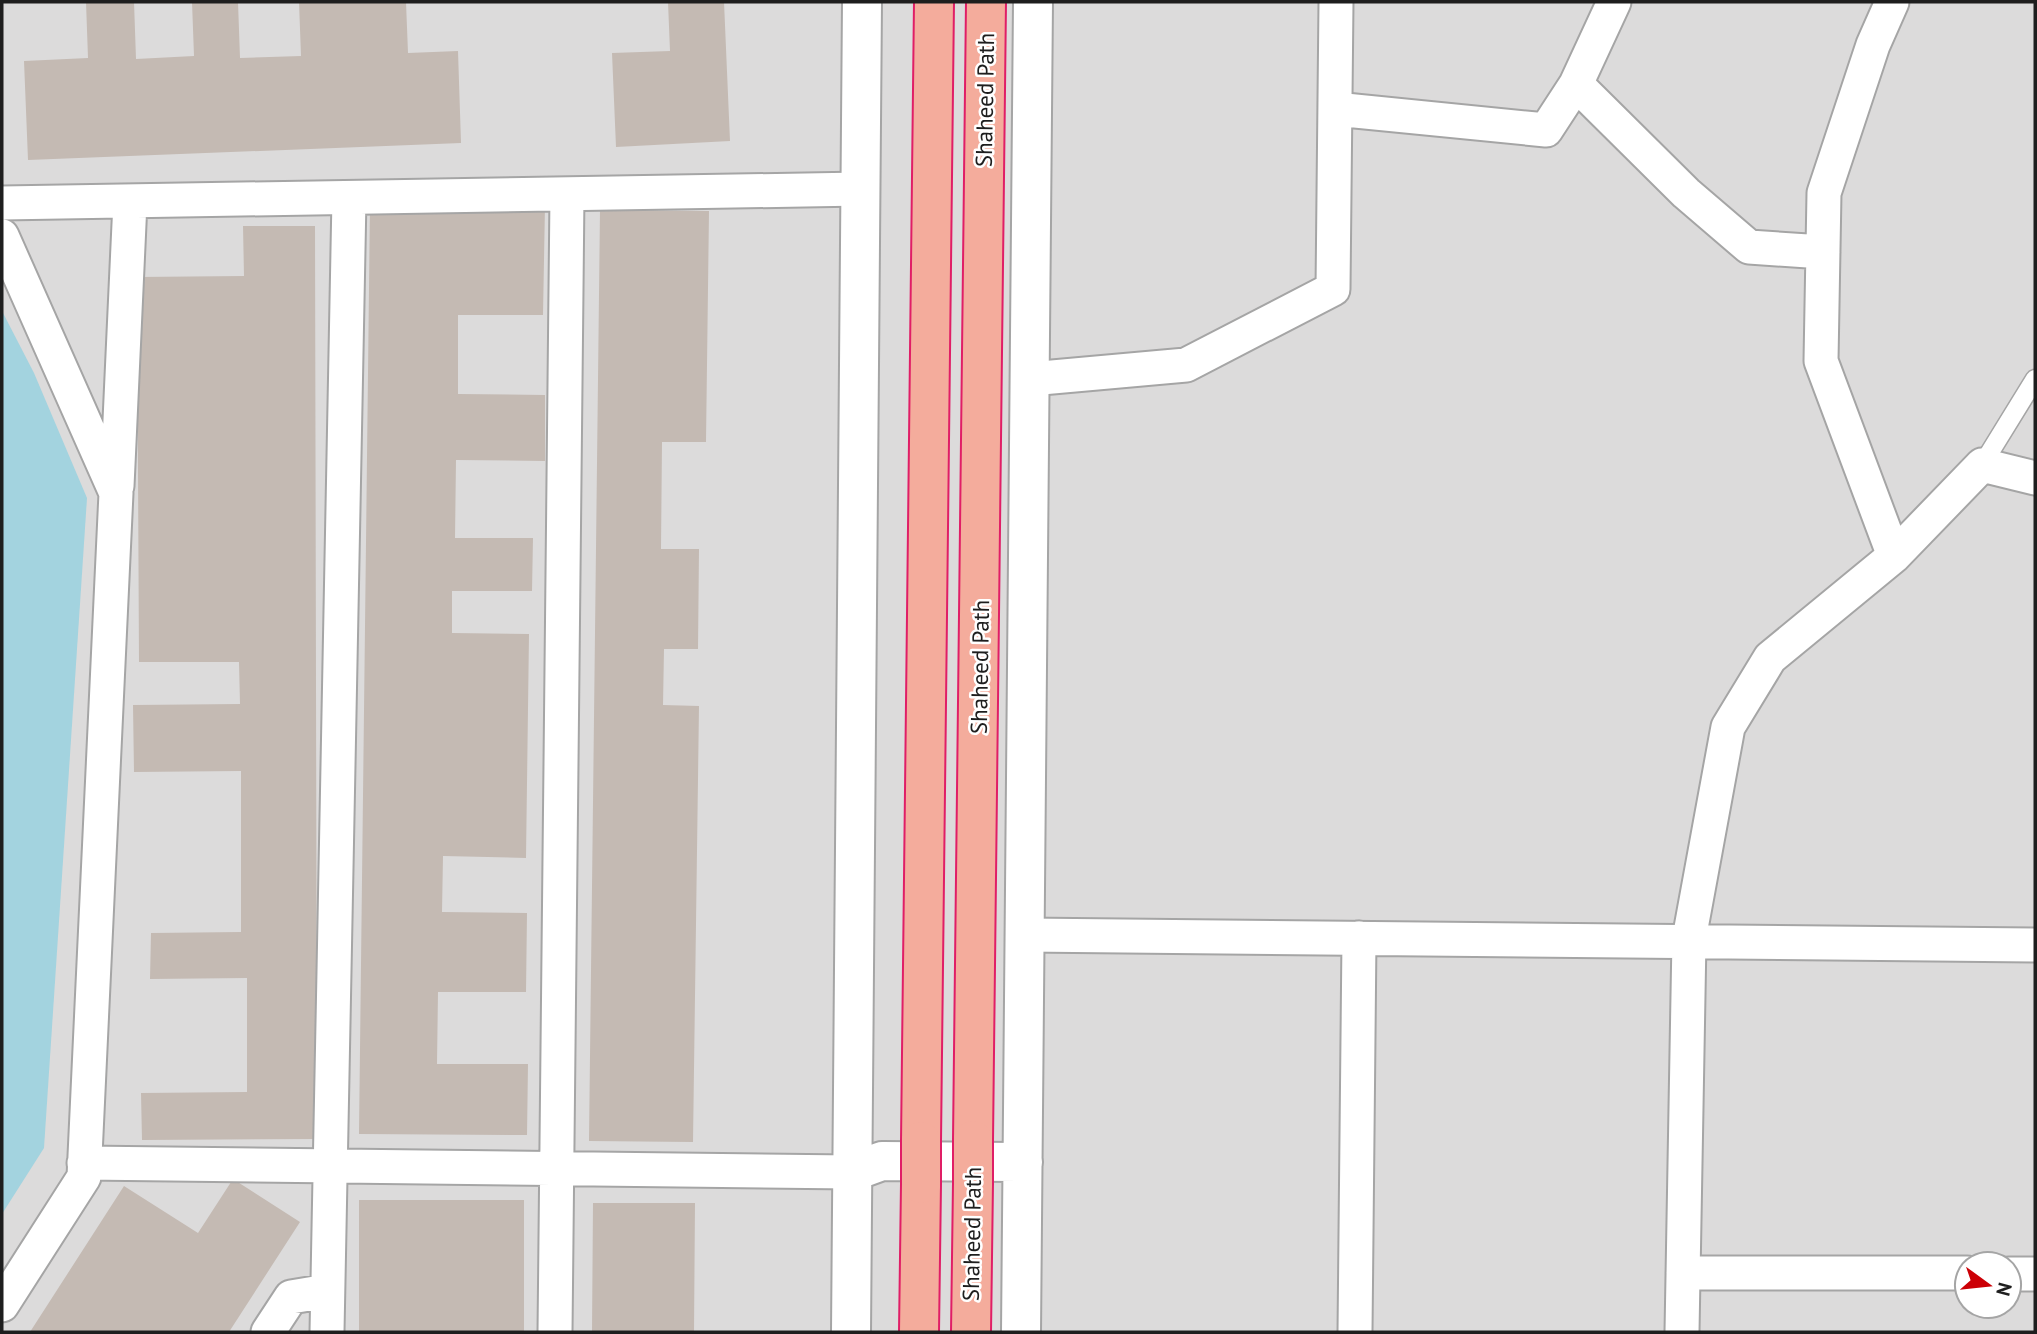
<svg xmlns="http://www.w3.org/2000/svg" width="2037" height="1334" font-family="'PT Sans',sans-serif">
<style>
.residential{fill:#dcdbdb;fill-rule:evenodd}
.water{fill:#a3d3df}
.building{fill:#c4bab3}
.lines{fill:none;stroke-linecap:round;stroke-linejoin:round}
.service-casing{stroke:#a5a5a5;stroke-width:21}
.minor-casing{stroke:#a5a5a5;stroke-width:37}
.tertiary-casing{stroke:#a5a5a5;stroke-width:42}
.trunk-casing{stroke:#e01e66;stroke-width:42}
.service{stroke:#fff;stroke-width:18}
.minor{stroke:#fff;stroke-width:33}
.tertiary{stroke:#fff;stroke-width:38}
.trunk{stroke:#f4ac9c;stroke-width:38}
.trunk-bridge-casing{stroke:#e01e66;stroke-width:42;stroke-linecap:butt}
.trunk-bridge{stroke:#f4ac9c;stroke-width:38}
.labels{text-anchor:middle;stroke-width:5;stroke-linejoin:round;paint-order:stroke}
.street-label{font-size:23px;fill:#1e1e1e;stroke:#fff}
</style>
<rect width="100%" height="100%" fill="#efebe4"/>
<!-- residential -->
<path class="residential" d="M2,2H2035V1332H2ZM1967,1264H2009V1306H1967Z"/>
<!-- water -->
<path class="water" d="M2,311L34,373L87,498L44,1148L2,1214Z"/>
<!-- building -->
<path class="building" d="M86,2H134L136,59L194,56L192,2H238L240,58L301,56L299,2H406L408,53L458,51L461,143L28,160L24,61L88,58Z
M668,2H724L730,141L616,147L612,53L670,51Z
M370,204L545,205L543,315H458V394L545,395V461L456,460L455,538H533L532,591H452V633L529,634L526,858L443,856L442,912L527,913L526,992H438L437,1064H528L527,1135L359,1134Z
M600,210L709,211L706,442H662L661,549H699L698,649H664L663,705L699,706L693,1142L589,1141Z
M243,226H315L317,1139L142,1140L141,1093L247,1092V978L150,979L151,933L241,932V771L134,772L133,705L240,704L239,662H139L137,277L244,276Z
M233,1179L300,1222L229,1332H30L124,1186L198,1233Z
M359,1200H524V1332H359Z
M593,1203H695L694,1332H592Z"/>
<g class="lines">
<defs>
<path id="service" d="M1982,465L2035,379"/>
<path id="minor" d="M1892,2L1873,45L1824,193L1821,361L1894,556
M1576,84L1686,193L1749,247L1823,252
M1335,109L1546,130L1576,84L1614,2
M2,203L862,189
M2,236L116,493L84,1177L2,1305
M1030,379L1186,365L1333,289L1336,2
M117,486L130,202
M1025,935L2035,945
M84,1163L852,1172
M1683,1273H1967
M2009,1274H2035
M268,1332L291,1297L327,1291
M327,1332L349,198
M555,1332L567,194
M1355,1332L1359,938
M1682,1332L1689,939L1728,727L1770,658L1894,556L1982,465L2035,478"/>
<path id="tertiary" d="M852,1172L882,1161L1023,1162
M851,1332L862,2
M1021,1332L1033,2"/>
<path id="trunk" d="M973,1140L986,2
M921,1141L934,2
M919,1332L921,1184
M971,1332L973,1183"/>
</defs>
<!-- service casing -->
<use href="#service" class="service-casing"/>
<!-- minor casing -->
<use href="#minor" class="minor-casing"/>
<!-- tertiary casing -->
<use href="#tertiary" class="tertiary-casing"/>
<!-- trunk casing -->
<use href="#trunk" class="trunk-casing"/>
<!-- service -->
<use href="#service" class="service"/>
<!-- minor -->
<use href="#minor" class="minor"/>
<!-- tertiary -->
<use href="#tertiary" class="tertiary"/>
<!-- trunk -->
<use href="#trunk" class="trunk"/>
<defs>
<path id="trunk-bridge" d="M973,1183V1140
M921,1184V1141"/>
</defs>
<!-- trunk-bridge casing -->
<use href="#trunk-bridge" class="trunk-bridge-casing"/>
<!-- trunk-bridge -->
<use href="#trunk-bridge" class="trunk-bridge"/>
</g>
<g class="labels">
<!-- street labels -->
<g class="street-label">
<text transform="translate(985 100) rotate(-89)" y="8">Shaheed Path</text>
<text transform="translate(980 667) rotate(-89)" y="8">Shaheed Path</text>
<text transform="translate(972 1234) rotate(-89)" y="8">Shaheed Path</text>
</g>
</g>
<!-- border -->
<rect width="2037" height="1334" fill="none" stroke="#1e1e1e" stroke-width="7"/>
<!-- north arrow -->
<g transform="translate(1988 1285) rotate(105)"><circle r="33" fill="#ffffff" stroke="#a5a5a5" stroke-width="2"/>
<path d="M0-5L12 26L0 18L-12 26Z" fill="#cc0006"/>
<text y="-10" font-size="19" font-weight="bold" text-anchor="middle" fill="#1e1e1e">N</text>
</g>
</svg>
